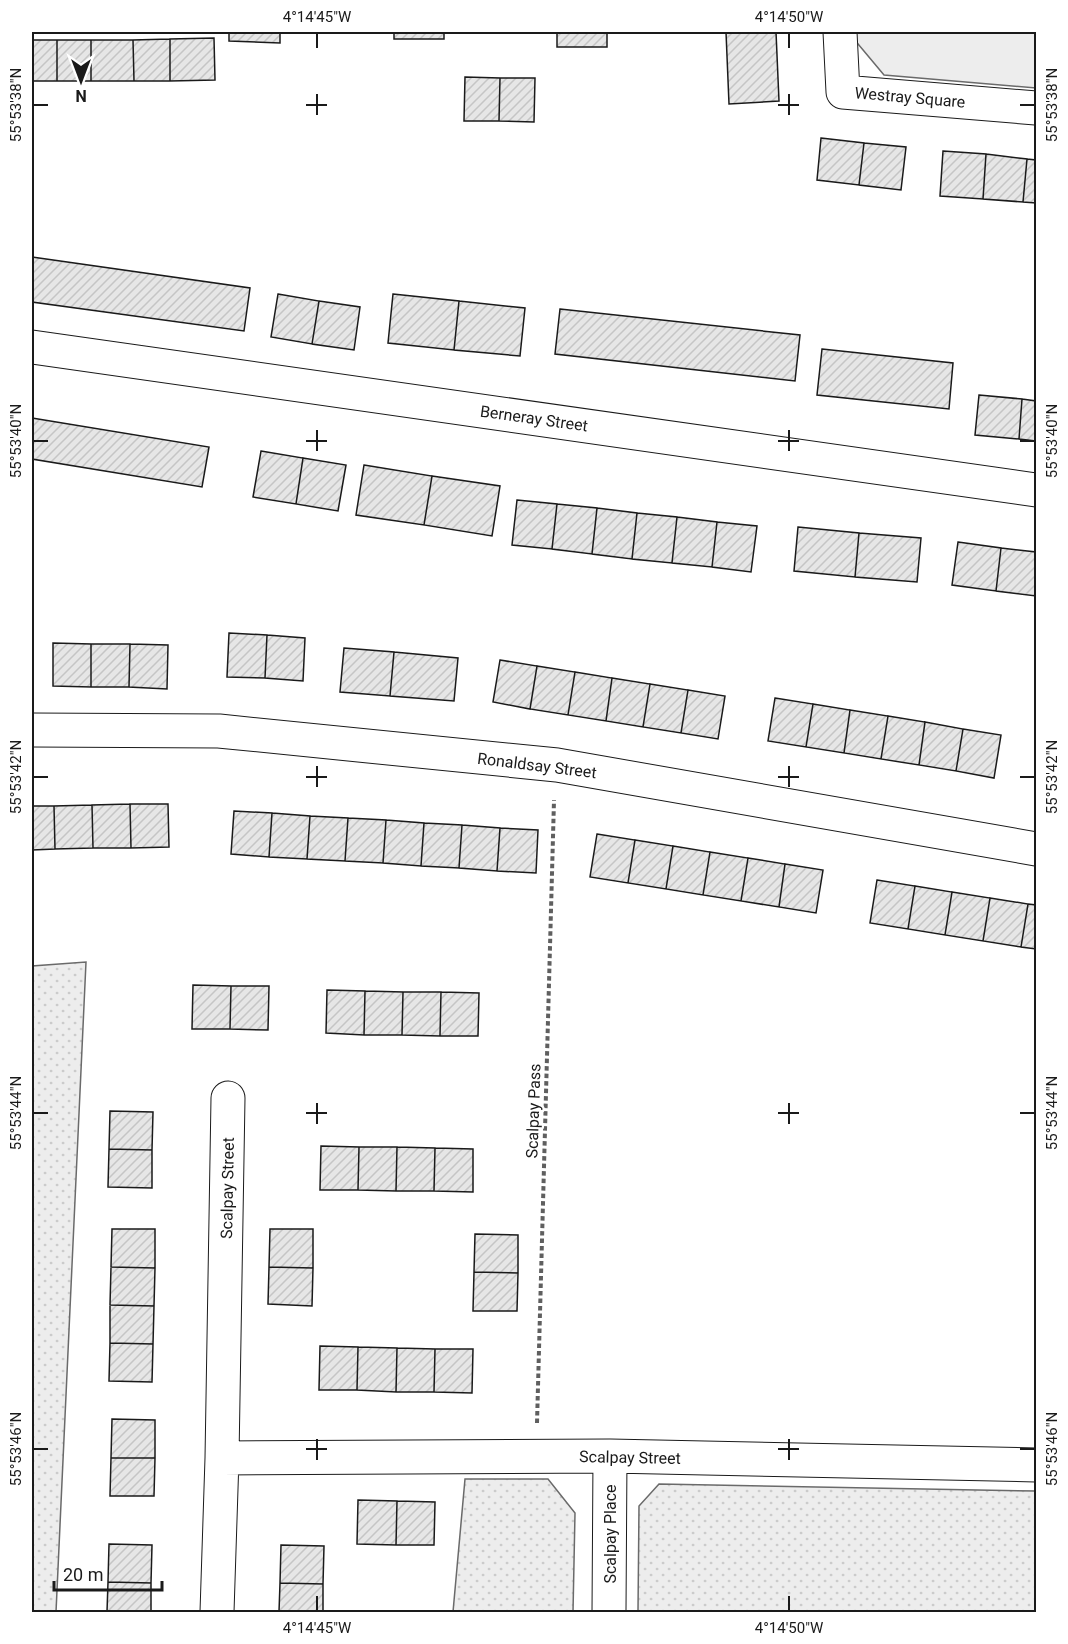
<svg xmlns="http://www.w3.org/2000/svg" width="1068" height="1644" font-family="Roboto,sans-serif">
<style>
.grass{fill:url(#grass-dots);stroke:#6a6a6a;stroke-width:1.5}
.park{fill:#ededed;stroke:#6a6a6a;stroke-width:1.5}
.building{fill:url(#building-hatch);stroke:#1a1a1a;stroke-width:1.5}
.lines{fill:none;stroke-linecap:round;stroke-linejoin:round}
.street-casing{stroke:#1a1a1a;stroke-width:35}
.path{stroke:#5f5f5f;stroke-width:4;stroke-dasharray:4.5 3;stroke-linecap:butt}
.street{stroke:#fff;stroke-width:33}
.ticks{fill:none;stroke:#1a1a1a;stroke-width:2}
.labels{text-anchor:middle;stroke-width:4.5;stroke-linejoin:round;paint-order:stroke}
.street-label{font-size:16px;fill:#1a1a1a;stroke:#fff}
.neatline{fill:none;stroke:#1a1a1a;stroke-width:2}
.ticks-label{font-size:15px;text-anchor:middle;fill:#1a1a1a}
</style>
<defs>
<pattern id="grass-dots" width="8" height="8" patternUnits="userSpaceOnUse" patternTransform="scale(1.5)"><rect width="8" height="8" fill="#ededed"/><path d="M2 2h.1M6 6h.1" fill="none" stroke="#cbcbcb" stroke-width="1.8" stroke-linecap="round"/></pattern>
<pattern id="building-hatch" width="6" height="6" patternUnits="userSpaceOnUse" patternTransform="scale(1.5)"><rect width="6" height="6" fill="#e6e6e6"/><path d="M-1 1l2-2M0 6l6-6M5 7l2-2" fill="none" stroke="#c5c5c5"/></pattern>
</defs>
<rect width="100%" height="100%" fill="#fff"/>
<!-- grass -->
<path class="grass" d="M86,962L56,1612H32V966Z
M465,1479H548L575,1513L573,1612H453Z
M659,1484L1036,1491V1612H638L639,1506Z"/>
<!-- park -->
<path class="park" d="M848,32H1036V88L884,75Z"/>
<!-- building -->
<path class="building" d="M229,32H280V43L229,41Z
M394,32H444V39H394Z
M557,32H607V47H557Z
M726,32H776L779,101L729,104Z
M214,38L215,80L170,81V39Z
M170,39V81H134L133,40Z
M32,40H57V81H32Z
M57,40H91V81H57Z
M91,40H133L134,81H91Z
M465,77L500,78L499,121H464Z
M500,78H535L534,122L499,121Z
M821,138L864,143L859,185L817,180Z
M864,143L906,147L901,190L859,185Z
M943,151L986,154L983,199L940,196Z
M986,154L1027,159L1023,202L983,199Z
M1027,159L1036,160V203L1023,202Z
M32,257L250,288L244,331L32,302Z
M278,294L319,301L312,344L271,337Z
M393,294L459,301L454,350L388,343Z
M319,301L360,307L354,350L312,344Z
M459,301L525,308L520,356L454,350Z
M560,309L800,335L795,381L555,354Z
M822,349L953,363L949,409L817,395Z
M979,395L1022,399L1019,439L975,435Z
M1022,399L1036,401V441L1019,439Z
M32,418L209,447L202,487L32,459Z
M261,451L303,458L296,504L253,497Z
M303,458L346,465L338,511L296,504Z
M364,465L432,476L424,525L356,515Z
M432,476L500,486L492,536L424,525Z
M517,500L557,504L552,549L512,545Z
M557,504L597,508L592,554L552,549Z
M597,508L637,513L632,559L592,554Z
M637,513L677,517L672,563L632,559Z
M677,517L717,522L712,567L672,563Z
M717,522L757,526L751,572L712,567Z
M798,527L859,533L855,577L794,571Z
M859,533L921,538L917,582L855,577Z
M958,542L1001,548L996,591L952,585Z
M1001,548L1036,552V596L996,591Z
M229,633L267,635L265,678L227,677Z
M267,635L305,638L303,681L265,678Z
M53,643L91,644V687L53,686Z
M91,644H130L129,687H91Z
M130,644L168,645L167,689L129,687Z
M344,648L394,652L390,696L340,692Z
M394,652L458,658L454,701L390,696Z
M500,660L537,666L530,709L493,702Z
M537,666L575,672L568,715L530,709Z
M575,672L612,678L606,721L568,715Z
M612,678L650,684L643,727L606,721Z
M650,684L688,690L681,733L643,727Z
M688,690L725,696L718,739L681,733Z
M775,698L813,704L806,747L768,741Z
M813,704L850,710L844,753L806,747Z
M850,710L888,716L881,759L844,753Z
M888,716L925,722L919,765L881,759Z
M925,722L963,729L956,771L919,765Z
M963,729L1001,735L994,778L956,771Z
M130,804L131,848H93L92,805Z
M130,804H168L169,847L131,848Z
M92,805L93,848L55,849L54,806Z
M32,806H54L55,849L32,850Z
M234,811L272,813L269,857L231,854Z
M272,813L310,816L307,859L269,857Z
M310,816L348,818L345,861L307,859Z
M348,818L386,820L383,863L345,861Z
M386,820L424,823L421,866L383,863Z
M424,823L462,825L459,868L421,866Z
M462,825L500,828L497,871L459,868Z
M500,828L538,830L536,873L497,871Z
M597,834L635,840L628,883L590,877Z
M635,840L673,846L666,889L628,883Z
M673,846L710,852L703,895L666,889Z
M710,852L748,858L741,901L703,895Z
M748,858L785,864L779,907L741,901Z
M785,864L823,870L816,913L779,907Z
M877,880L915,886L908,929L870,923Z
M915,886L952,892L945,935L908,929Z
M952,892L990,898L983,941L945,935Z
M990,898L1028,904L1021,947L983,941Z
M1028,904L1036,905V949L1021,947Z
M193,985L231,986L230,1029H192Z
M231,986H269L268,1030L230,1029Z
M327,990L365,991L364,1035L326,1033Z
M365,991L403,992L402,1035H364Z
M403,992H441L440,1036L402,1035Z
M441,992L479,993L478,1036H440Z
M110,1111L153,1112L152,1150L109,1149Z
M321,1146L359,1147L358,1190H320Z
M359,1147H397L396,1191L358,1190Z
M397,1147L435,1148L434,1191H396Z
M435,1148L473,1149V1192L434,1191Z
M109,1149L152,1150V1188L108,1187Z
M112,1229H155V1268L111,1267Z
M270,1229H313V1268L269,1267Z
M475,1234L518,1235V1273L474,1272Z
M111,1267L155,1268L154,1306L110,1305Z
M269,1267L313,1268L312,1306L268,1304Z
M474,1272L518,1273L517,1311H473Z
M110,1305L154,1306L153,1344L110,1343Z
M110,1343L153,1344L152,1382L109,1381Z
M320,1346L358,1347L357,1390H319Z
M358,1347L397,1348L396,1392L357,1390Z
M397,1348L435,1349L434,1392H396Z
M435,1349H473L472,1393L434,1392Z
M112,1419L155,1420V1458H111Z
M111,1458H155L154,1496H110Z
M358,1500L397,1501L396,1545L357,1544Z
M397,1501L435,1502L434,1545H396Z
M109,1544L152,1545L151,1583L108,1582Z
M281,1545L324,1546L323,1584L280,1583Z
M108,1582L151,1583V1612H107Z
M280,1583L323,1584V1612H279Z"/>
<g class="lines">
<defs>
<path id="street" d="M840,32L843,92L1036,108
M32,347L1036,490
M32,730L219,731L557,765L1036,849
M222,1458L610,1456L1036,1465
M217,1612L222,1458L228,1098
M609,1612L610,1456"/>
</defs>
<!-- street casing -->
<use href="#street" class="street-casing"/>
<!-- path -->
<path class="path" d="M537,1423L554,800"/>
<!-- street -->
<use href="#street" class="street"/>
</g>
<!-- ticks -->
<path class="ticks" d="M317,33V48M789,33V48M317,94V115M789,94V115M33,105H48M306,105H327M778,105H799M1020,105H1035M317,430V451M789,430V451M33,441H48M306,441H327M778,441H799M1020,441H1035M317,766V787M789,766V787M33,777H48M306,777H327M778,777H799M1020,777H1035M317,1103V1124M789,1103V1124M33,1113H48M306,1113H327M778,1113H799M1020,1113H1035M317,1439V1460M789,1439V1460M33,1449H48M306,1449H327M778,1449H799M1020,1449H1035M317,1596V1611M789,1596V1611"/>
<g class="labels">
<!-- street labels -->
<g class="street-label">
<text transform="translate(910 97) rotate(5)" y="6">Westray Square</text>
<text transform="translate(534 418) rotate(8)" y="6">Berneray Street</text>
<text transform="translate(537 765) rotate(7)" y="6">Ronaldsay Street</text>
<text transform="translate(533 1111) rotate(-88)" y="6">Scalpay Pass</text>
<text transform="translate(227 1188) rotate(-89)" y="6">Scalpay Street</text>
<text transform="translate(630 1457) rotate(1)" y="6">Scalpay Street</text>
<text transform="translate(610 1534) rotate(-90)" y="6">Scalpay Place</text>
</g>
</g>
<!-- border -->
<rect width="1068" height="1644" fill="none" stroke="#ffffff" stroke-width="66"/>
<!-- north arrow -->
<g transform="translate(81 81) rotate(180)" stroke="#ffffff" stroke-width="4.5" paint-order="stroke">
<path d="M0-4.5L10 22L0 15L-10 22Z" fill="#1a1a1a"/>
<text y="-9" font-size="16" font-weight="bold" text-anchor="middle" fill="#1a1a1a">N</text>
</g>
<!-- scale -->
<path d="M54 1581v9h108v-9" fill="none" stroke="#1a1a1a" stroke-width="3"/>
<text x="63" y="1581" font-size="18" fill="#1a1a1a" stroke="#ffffff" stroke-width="4.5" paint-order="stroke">20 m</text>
<rect x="33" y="33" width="1002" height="1578" class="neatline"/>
<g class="ticks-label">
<text x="317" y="22">4°14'45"W</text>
<text x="789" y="22">4°14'50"W</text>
<text transform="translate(1052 105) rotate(-90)" y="5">55°53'38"N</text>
<text transform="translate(16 105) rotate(-90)" y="5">55°53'38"N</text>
<text transform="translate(1052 441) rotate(-90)" y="5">55°53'40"N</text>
<text transform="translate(16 441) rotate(-90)" y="5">55°53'40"N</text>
<text transform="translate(1052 777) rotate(-90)" y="5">55°53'42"N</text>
<text transform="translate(16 777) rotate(-90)" y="5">55°53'42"N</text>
<text transform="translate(1052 1113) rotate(-90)" y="5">55°53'44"N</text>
<text transform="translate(16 1113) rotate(-90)" y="5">55°53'44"N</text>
<text transform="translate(1052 1449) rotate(-90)" y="5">55°53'46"N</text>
<text transform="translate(16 1449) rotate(-90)" y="5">55°53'46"N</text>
<text x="317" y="1633">4°14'45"W</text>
<text x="789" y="1633">4°14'50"W</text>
</g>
</svg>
